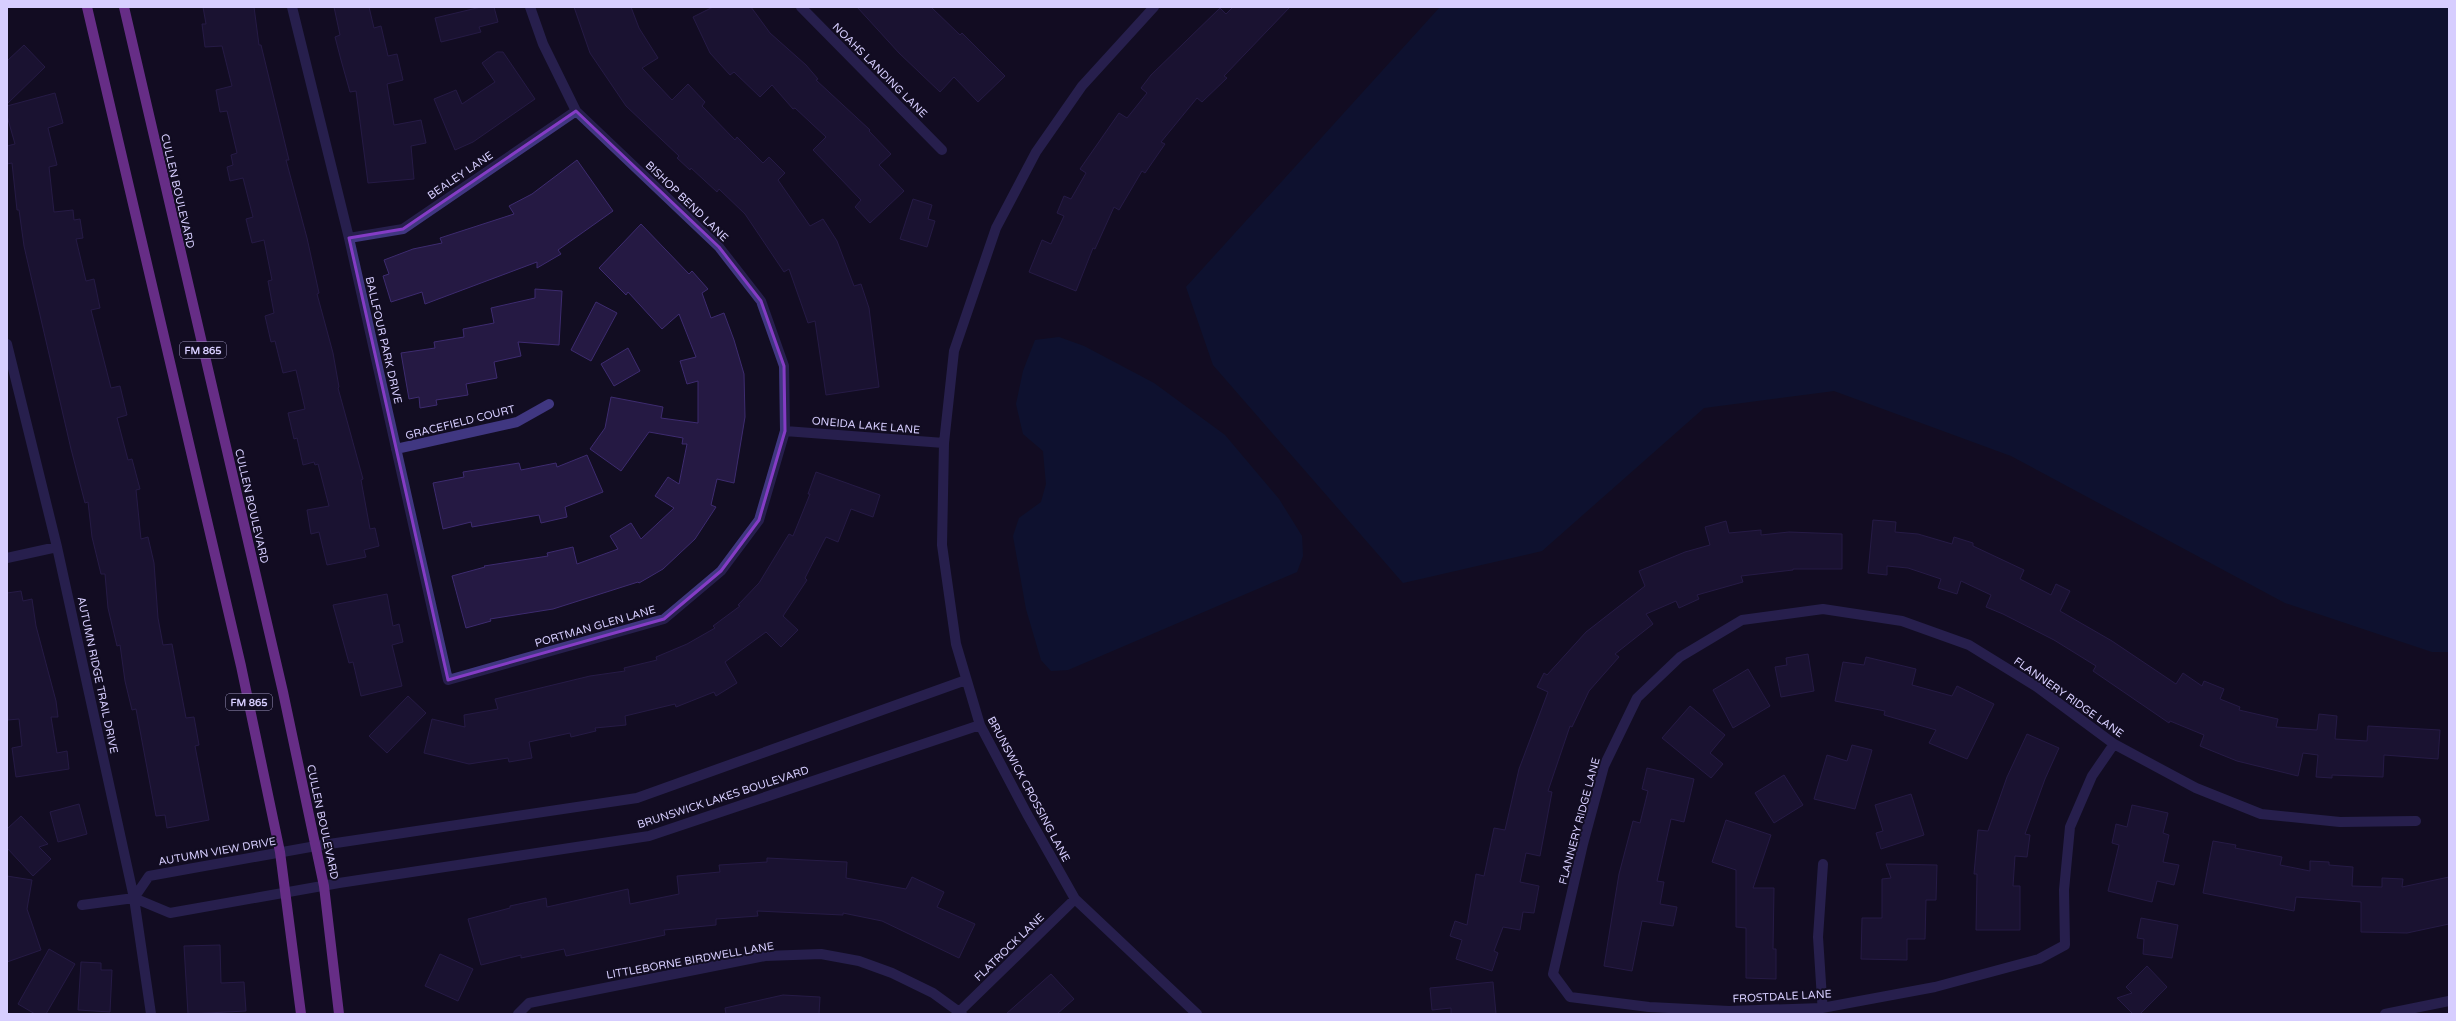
<svg xmlns="http://www.w3.org/2000/svg" width="2456" height="1021" font-family="'Varela Round',sans-serif">
<style>
.water{fill:#09183f}
.building{fill:#251943;stroke:#3d2b6f}
.lines{fill:none;stroke-linecap:round;stroke-linejoin:round}
.minor{stroke:#403781;stroke-width:10}
.major{stroke:#c5f;stroke-width:10}
.marked{fill:none;stroke:#843cc5;stroke-width:3;stroke-linejoin:round}
.labels{text-anchor:middle;stroke-width:4;stroke-linejoin:round;paint-order:stroke}
.shield{fill:#120d22;stroke:#9c94bd;stroke-width:1}
.shield-label{font-size:10px;font-weight:bold;fill:#d7ceff}
.street-label{font-size:11px;fill:#d7ceff;stroke:#120d22}
</style>
<rect width="100%" height="100%" fill="#120d22"/>
<!-- water -->
<path class="water" d="M1440,7H2449V652H2432L2285,603L2011,456L1834,391L1704,408L1542,551L1403,583L1213,365L1186,287Z
M1059,337L1084,346L1154,383L1225,435L1279,499L1302,536L1303,556L1297,572L1068,670L1051,671L1041,660L1026,609L1013,536L1019,518L1041,502L1046,484L1043,451L1023,434L1016,404L1023,371L1035,340Z"/>
<!-- building -->
<path class="building" d="M203,7H254L259,45H261L289,160H286L307,238L319,293L317,294L333,353L339,387L338,388L363,479L361,480L370,529L375,528L379,546L364,550L366,557L327,565L319,532L311,534L307,510L329,506L318,464L315,465L314,462L303,465L297,438L294,439L288,413L305,409L296,370L283,373L275,341L271,342L265,316L274,313L268,281L272,280L264,240L252,243L246,219L253,217L243,178L230,181L227,167L233,165L231,155L237,153L227,111L220,112L216,90L232,86L222,46L205,47L202,24H206Z
M334,7H369L374,28L381,26L388,56L397,54L403,80L387,84L394,125L421,120L426,143L411,146L414,179L368,183L356,91L350,92L341,60L335,37L340,35Z
M481,7H494L498,22L479,27L481,32L441,42L435,18Z
M574,7H631L639,28L658,58L642,68L672,100L688,84L705,102L702,106L735,140L737,137L763,163L769,157L785,173L778,180L810,226L823,219L837,241L854,286L861,284L869,308L879,387L826,395L815,321L808,323L789,269L784,272L745,214L719,189L717,192L691,168L690,170L677,158L679,156L626,106L590,53Z
M713,7H751L770,33L806,65L818,79L816,80L870,130L869,131L891,154L879,165L904,191L870,223L855,207L861,200L813,150L826,137L795,108L793,109L772,85L760,97L734,72L730,75L710,53L693,17Z
M857,7H931L960,35L962,33L1005,76L978,102L954,77L940,92L899,53Z
M1233,7H1290L1224,76L1227,78L1202,102L1197,98L1161,142L1165,144L1145,173L1142,171L1119,210L1114,207L1095,249L1093,248L1076,291L1029,272L1042,240L1051,244L1064,216L1057,213L1064,196L1071,199L1086,173L1080,169L1119,113L1127,118L1147,93L1141,88L1151,75L1220,8L1226,14Z
M24,45L45,67L7,104V61Z
M497,52H503L535,99L473,142L455,150L434,99L456,90L462,104L495,82L482,63Z
M55,93L63,123L48,128L57,165L49,167L54,212L73,210L74,220L80,219L83,238L76,239L86,281L94,279L100,308L91,310L111,388L120,386L127,415L117,418L128,460L132,459L140,489L136,490L141,539L148,537L154,563L158,618L163,645L172,644L186,718L194,717L199,745L195,746L209,820L167,828L165,815L156,816L136,709L132,710L125,681L120,645L117,646L108,608L105,574H101L92,537L88,502L85,503L71,449L24,246L19,210H17L12,163L7,164V146L15,144L7,116V106Z
M577,160L613,211L558,250L561,254L537,268V262L425,304L422,292L391,302L383,276L389,274L384,260L413,249L442,243L440,238L514,214L509,206L532,194Z
M913,199L932,205L928,219L935,221L927,247L900,239Z
M641,224L689,274L692,271L708,289L702,293L711,318L724,313L734,340L744,374L745,417L734,483L717,479L711,505L716,507L695,539L663,569L639,583L638,582L553,609L490,619L491,621L466,628L452,576L485,567L484,566L548,556L547,553L573,547L577,564L618,549L610,536L631,523L641,539L674,508L655,496L668,477L679,484L687,444H682L683,438L649,432L621,471L590,449L605,428L611,397L663,407L661,418L698,423V381L687,384L680,361L696,357L679,314L662,329L628,292L626,295L599,268Z
M535,289L562,291L559,345L518,342L521,356L494,362L497,378L466,384L468,395L436,400L437,405L420,408L419,397L409,399L401,353L435,348L434,342L464,337L463,329L494,323L491,308L535,298Z
M596,302L617,313L591,361L571,350Z
M628,348L640,371L614,386L601,364Z
M587,455L603,492L565,507L567,517L541,523L539,515L472,527L471,522L443,529L433,483L464,477L463,472L519,463L521,470L556,463L557,467Z
M816,472L880,495L873,517L851,509L838,542L826,537L805,578L807,580L783,616L798,630L781,647L766,632L725,662L737,683L716,696L714,692L676,707L675,704L625,716L626,725L595,728L596,731L571,737L570,733L529,742L532,758L509,762L508,758L469,764L424,753L432,719L465,727L464,715L498,709L495,699L590,676L625,671L624,668L657,660L656,657L687,644L715,628L713,626L740,606L738,605L759,583L789,534L793,536L810,494H808Z
M1873,520L1896,522L1895,532L1918,534L1952,544L1954,537L1973,543V546L2024,570L2020,579L2051,595L2056,584L2070,591L2060,611L2112,641L2176,684L2183,673L2202,686L2204,681L2224,689L2220,699L2240,707L2239,710L2278,719L2276,727L2317,730L2319,714L2337,716L2335,739L2367,741L2368,726L2440,730L2438,759L2384,755L2383,777L2332,775V778L2316,777L2318,755L2303,753L2298,776L2237,761L2200,746L2204,735L2170,721L2169,723L2093,671L2096,666L2054,640L2003,614L1986,607L1991,595L1961,581L1957,594L1938,588L1941,579L1908,568L1887,566V575L1868,573Z
M1726,521L1729,533L1761,530V535L1789,532L1842,534V569H1793V570L1741,576L1743,582L1697,595L1699,599L1679,608L1676,601L1646,614L1653,624L1615,654L1619,657L1589,691L1572,727L1570,726L1548,791L1552,792L1540,856L1526,853L1520,882L1539,886L1534,913L1523,912L1520,930L1503,927L1494,951L1498,953L1492,971L1456,959L1462,940L1450,936L1455,921L1467,925L1476,874L1484,876L1494,828L1505,830L1519,769L1548,692L1537,687L1544,673L1547,675L1586,632L1645,586L1639,571L1685,552L1710,545L1705,527Z
M21,591L23,601L32,599L36,626L56,701L58,717H51L57,753L67,751L69,769L16,777L12,748L22,746L19,719L8,720L7,709V593Z
M387,594L393,626L399,624L403,642L392,645L402,686L361,696L353,662L349,663L333,605Z
M1808,654L1814,691L1781,697L1775,667L1787,665L1786,658Z
M1866,657L1916,669L1912,685L1952,696L1957,686L1994,704L1967,759L1929,743L1936,730L1884,715L1885,711L1835,701L1843,662L1864,665Z
M1748,669L1770,706L1733,728L1713,690Z
M408,696L426,713L387,753L369,736Z
M1690,706L1725,735L1710,753L1723,764L1711,778L1662,738Z
M2027,734L2059,748L2045,779L2025,834L2030,835L2027,857L2015,856L2013,886H2020V930H1976L1977,874H1974L1978,830L1988,831L2007,777Z
M1852,745L1872,750L1855,809L1814,799L1827,755L1847,761Z
M1647,768L1694,779L1684,822L1671,819L1657,881L1664,882L1660,904L1677,907L1673,926L1642,921L1632,971L1604,966L1619,874L1633,821L1640,823L1648,791L1642,789Z
M1784,775L1803,805L1774,823L1755,793Z
M1911,794L1924,835L1881,849L1876,833L1883,831L1875,805Z
M79,804L87,834L58,842L50,812Z
M2132,805L2168,813L2163,833L2169,835L2163,862L2179,865L2174,885L2157,881L2152,902L2108,891L2119,845L2112,843L2116,824L2127,827Z
M21,816L48,844L39,847L51,859L33,876L7,848V829Z
M1726,820L1771,835L1753,888H1774L1773,949H1776V979L1746,978V928L1736,927V870L1712,862Z
M2213,841L2236,845L2235,848L2282,857L2280,865L2310,871V861L2329,862V865L2353,867L2352,886L2382,887V878L2403,879L2402,887L2449,877V924L2407,933L2361,932V902L2296,897L2294,911L2203,893Z
M767,858L847,862L846,878L906,889L912,877L944,892L937,907L975,924L959,958L882,921L843,913V915L757,911L758,916L716,919V925L664,930L665,935L566,956L564,949L521,958V955L481,965L468,919L510,908V906L546,898L547,907L628,889L630,904L679,894L677,876L720,872L719,865L767,862Z
M1886,864L1937,865L1936,900H1926L1925,939H1907V960L1861,959L1862,918H1882V879L1891,878Z
M7,876L32,880L27,909L41,950L7,962Z
M2141,918L2178,925L2172,958L2143,954L2144,939L2137,938Z
M220,945L221,983L244,982L246,1011L188,1014L184,946Z
M49,949L75,964L46,1014H35L18,1004Z
M440,954L473,969L458,1001L425,986Z
M81,962L101,963V970H112L110,1012L78,1010Z
M2147,966L2167,987L2140,1014H2133L2117,998L2132,993L2126,987Z
M1051,974L1074,999L1057,1014H1006Z
M1493,982L1496,1014H1451V1008L1432,1010L1430,988Z
M783,995L820,997L819,1014H726L725,1008Z"/>
<g class="lines">
<!-- minor -->
<path class="minor" d="M292,7L349,238L448,680L664,619L721,571L759,520L785,431L784,366L761,301L719,247L576,111L543,44L530,7
M801,7L942,150
M1154,7L1082,86L1036,152L996,228L954,351L944,443L942,545L956,644L980,725L1027,814L1075,899L1197,1014
M349,238L403,229L576,111
M7,344L57,547L134,898L151,1014
M785,431L944,443
M396,449L517,422L549,404
M7,558L57,547
M2114,744L2092,776L2070,827L2064,890L2065,945L2039,959L1935,987L1822,1008L1729,1011L1649,1007L1570,997L1553,974L1583,844L1604,766L1637,698L1680,657L1742,620L1823,609L1902,621L1969,645L2037,687L2114,744L2196,788L2261,814L2340,822L2416,821
M134,898L149,876L316,846L637,798L966,680
M82,905L134,898L170,913L339,883L649,836L980,725
M960,1011L1075,899
M518,1014L529,1003L765,956L821,954L859,961L892,973L933,993L962,1014
M1823,1014L1818,937L1823,864
M2385,1014L2449,1001"/>
<!-- major -->
<path class="major" d="M87,7L241,666L280,852L301,1014
M124,7L283,692L324,886L339,1014"/>
</g>
<!-- marked area -->
<path d="M0 0H2456V1021H0ZM576,111L719,247L761,301L784,366L785,431L759,520L721,571L664,619L448,680L349,238L403,229Z" fill="#120d22" fill-opacity=".55" fill-rule="evenodd"/>
<path class="marked" d="M576,111L719,247L761,301L784,366L785,431L759,520L721,571L664,619L448,680L349,238L403,229Z"/>
<g class="labels">
<!-- shield labels -->
<g class="shield">
<rect x="180" y="342" width="46" height="16" rx="3"/>
<rect x="226" y="694" width="46" height="16" rx="3"/>
</g>
<g class="shield-label">
<text x="203" y="354">FM 865</text>
<text x="249" y="706">FM 865</text>
</g>
<!-- street labels -->
<g class="street-label">
<text transform="translate(880 70) rotate(45)" y="4">NOAHS LANDING LANE</text>
<text transform="translate(460 175) rotate(-34)" y="4">BEALEY LANE</text>
<text transform="translate(178 191) rotate(77)" y="4">CULLEN BOULEVARD</text>
<text transform="translate(687 201) rotate(44)" y="4">BISHOP BEND LANE</text>
<text transform="translate(384 340) rotate(77)" y="4">BALLFOUR PARK DRIVE</text>
<text transform="translate(460 422) rotate(-14)" y="4">GRACEFIELD COURT</text>
<text transform="translate(866 425) rotate(5)" y="4">ONEIDA LAKE LANE</text>
<text transform="translate(252 506) rotate(77)" y="4">CULLEN BOULEVARD</text>
<text transform="translate(595 626) rotate(-16)" y="4">PORTMAN GLEN LANE</text>
<text transform="translate(98 675) rotate(78)" y="4">AUTUMN RIDGE TRAIL DRIVE</text>
<text transform="translate(2069 697) rotate(35)" y="4">FLANNERY RIDGE LANE</text>
<text transform="translate(1029 789) rotate(62)" y="4">BRUNSWICK CROSSING LANE</text>
<text transform="translate(723 797) rotate(-18)" y="4">BRUNSWICK LAKES BOULEVARD</text>
<text transform="translate(1579 821) rotate(-75)" y="4">FLANNERY RIDGE LANE</text>
<text transform="translate(323 822) rotate(78)" y="4">CULLEN BOULEVARD</text>
<text transform="translate(217 851) rotate(-10)" y="4">AUTUMN VIEW DRIVE</text>
<text transform="translate(1009 947) rotate(-44)" y="4">FLATROCK LANE</text>
<text transform="translate(690 960) rotate(-10)" y="4">LITTLEBORNE BIRDWELL LANE</text>
<text transform="translate(1782 996) rotate(-3)" y="4">FROSTDALE LANE</text>
</g>
</g>
<!-- border -->
<rect width="2456" height="1021" fill="none" stroke="#d7ceff" stroke-width="16"/>
</svg>
